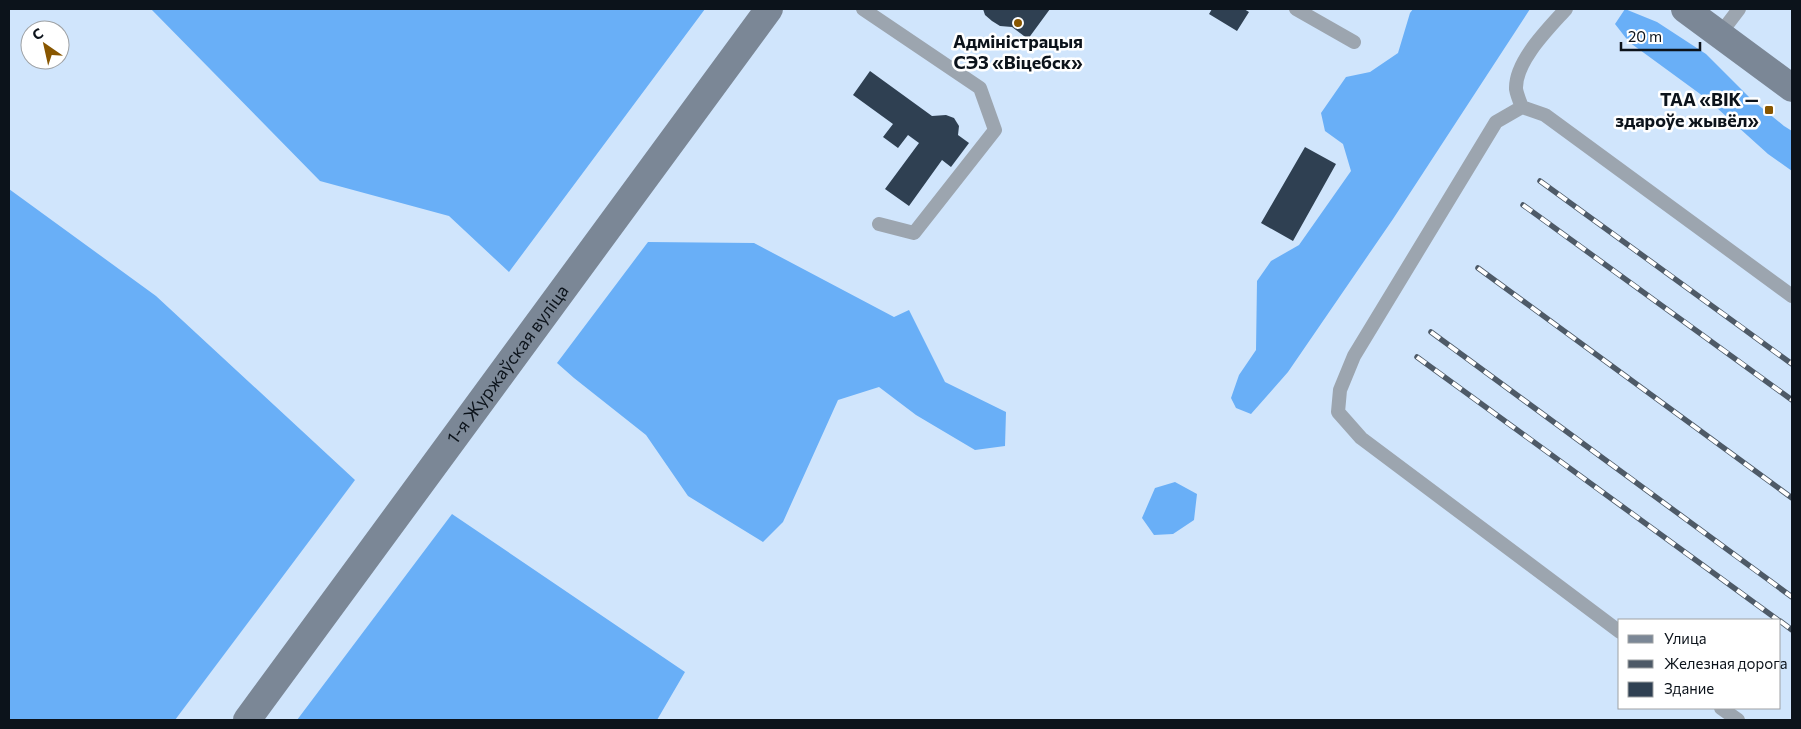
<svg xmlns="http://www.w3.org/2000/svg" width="1801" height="729" font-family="Commissioner,sans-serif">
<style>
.forest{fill:#69aff7}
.building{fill:#2f4052}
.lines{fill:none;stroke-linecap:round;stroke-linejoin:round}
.lane{stroke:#9ca5af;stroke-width:14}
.secondary{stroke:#7b8796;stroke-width:28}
.rail-casing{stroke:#4e5a67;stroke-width:5.5}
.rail{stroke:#fff;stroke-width:4;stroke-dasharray:11;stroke-linecap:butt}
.poi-dot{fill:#885600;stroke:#fff;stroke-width:2}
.labels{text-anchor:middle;stroke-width:5;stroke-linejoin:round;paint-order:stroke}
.poi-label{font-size:18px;font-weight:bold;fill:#0c131b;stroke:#fff}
.street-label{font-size:18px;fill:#0c131b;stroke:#fff}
</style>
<rect width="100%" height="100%" fill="#d0e5fc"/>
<!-- forest -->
<path class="forest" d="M151,9H705L509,272L449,216L320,181Z
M1413,9H1530L1393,219L1288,372L1251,414L1236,408L1231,398L1239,375L1256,350L1257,281L1271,261L1299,245L1351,171L1343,144L1325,131L1321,113L1346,77L1370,72L1398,53L1410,13Z
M1625,9L1657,22L1706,54L1751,99L1784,126L1792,131V171L1768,154L1707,99L1629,42L1615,24Z
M9,189L156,296L355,480L175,720H9Z
M648,242L754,243L894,317L909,310L945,382L1006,412L1005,446L975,450L916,415L879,387L838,400L783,522L763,542L688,496L646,435L574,378L557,363Z
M1175,482L1197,494L1194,520L1173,534L1154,535L1142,518L1155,488Z
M452,514L685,672L657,720H297Z"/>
<!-- building -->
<path class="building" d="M983,9H1050L1028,39L1012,27L1000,26L992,21L985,15Z
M1212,9H1244L1249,12L1237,31L1209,14Z
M870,71L932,116L946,115L954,118L959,126L958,135L969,143L951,167L942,160L909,206L885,189L919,143L908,135L898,148L883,137L893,124L853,95Z
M1305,147L1336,164L1293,241L1261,223Z"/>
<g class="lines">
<!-- lane -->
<path class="lane" d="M863,9L980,88L995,130L914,233L879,224
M1296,9L1354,42
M1720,34L1739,9
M1522,107C1520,102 1517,95 1516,89C1515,61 1549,28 1566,9
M1620,632L1361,438L1338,412L1340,390L1354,356L1496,122L1522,107L1545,115L1792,296
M1721,708L1738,720"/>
<!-- secondary -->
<g class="secondary">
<path d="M1685,9L1792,88"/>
<path id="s1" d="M247,720L769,9"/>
</g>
<defs>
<path id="rail" d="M1540,181L1792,364
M1523,205L1792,400
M1478,268L1792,498
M1431,332L1792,597
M1417,357L1778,620
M1780,621L1792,630"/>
</defs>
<!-- rail casing -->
<use href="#rail" class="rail-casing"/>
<!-- rail -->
<use href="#rail" class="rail"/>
</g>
<!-- markers -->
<g class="poi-dot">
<circle cx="1018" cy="23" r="5"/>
<rect x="1764" y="105" width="10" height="10" rx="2.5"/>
</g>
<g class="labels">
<!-- poi labels -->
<g class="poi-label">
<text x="1018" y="48">Адміністрацыя<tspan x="1018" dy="21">СЭЗ «Віцебск»</tspan></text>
<text x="1759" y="106" text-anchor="end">ТАА «ВІК —<tspan x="1759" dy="21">здароўе жывёл»</tspan></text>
</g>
<!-- street labels -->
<g class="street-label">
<text dy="6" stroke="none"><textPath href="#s1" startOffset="441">1-я Журжаўская вуліца</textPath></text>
</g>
</g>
<!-- border -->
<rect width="1801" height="729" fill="none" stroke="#0c131b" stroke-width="20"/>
<!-- legend -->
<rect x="1618" y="619" width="162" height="90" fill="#ffffff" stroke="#9ea1a4"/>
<rect x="1628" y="635" width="25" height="8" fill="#7b8796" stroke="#9ea1a4"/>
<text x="1664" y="644" font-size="15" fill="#0c131b">Улица</text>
<rect x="1628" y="660" width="25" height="8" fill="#4e5a67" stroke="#9ea1a4"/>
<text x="1664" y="669" font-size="15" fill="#0c131b">Железная дорога</text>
<rect x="1628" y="682" width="25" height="15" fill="#2f4052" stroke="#9ea1a4"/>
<text x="1664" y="694" font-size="15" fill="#0c131b">Здание</text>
<!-- north arrow -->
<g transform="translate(45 45) rotate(326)"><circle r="24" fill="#ffffff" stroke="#9ea1a4"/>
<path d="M0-4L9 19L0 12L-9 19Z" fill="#885600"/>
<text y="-8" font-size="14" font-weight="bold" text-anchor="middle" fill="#0c131b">С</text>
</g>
<!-- scale -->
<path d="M1621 42v8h79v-8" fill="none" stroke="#0c131b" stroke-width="2.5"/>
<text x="1628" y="42" font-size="15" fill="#0c131b" stroke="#ffffff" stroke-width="4" paint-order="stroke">20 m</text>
</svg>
